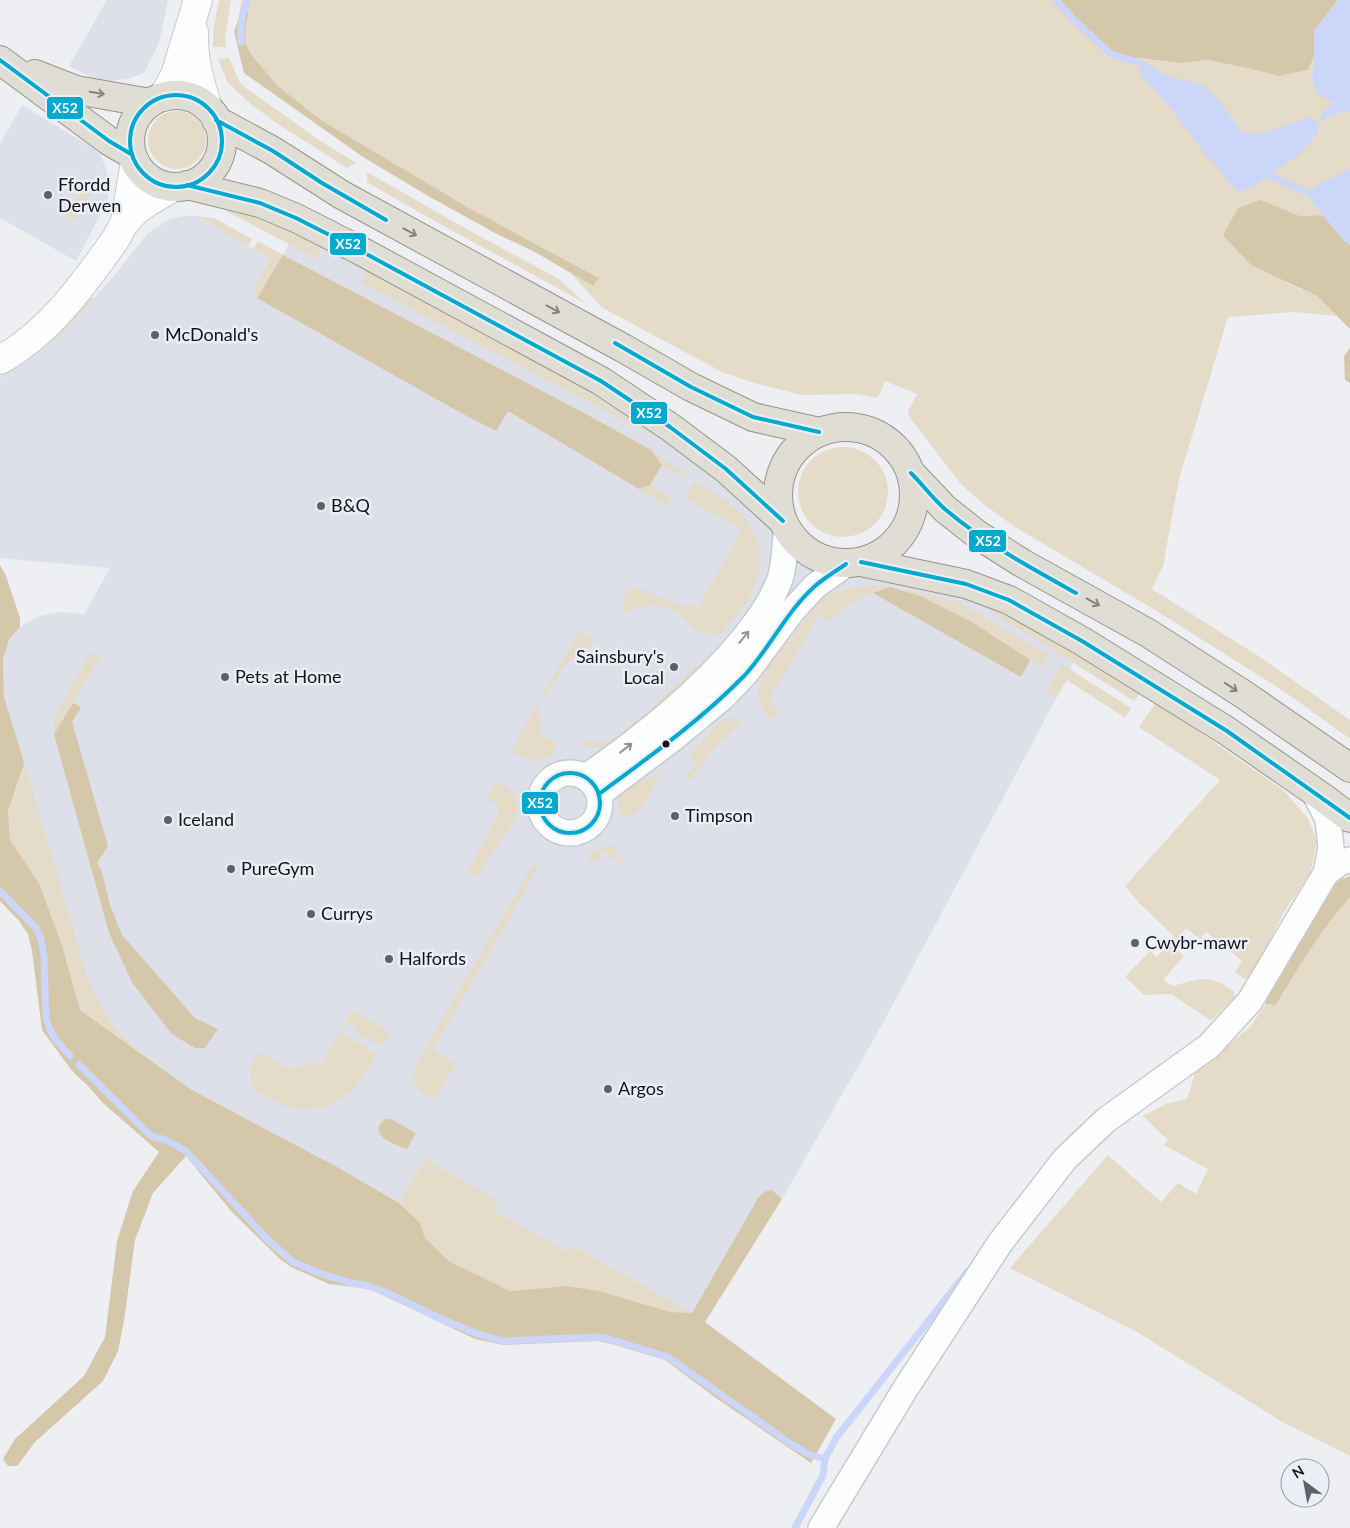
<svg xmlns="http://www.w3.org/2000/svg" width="1350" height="1528" font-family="Lato,sans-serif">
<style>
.built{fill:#dde0e8}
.green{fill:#e4dbc8}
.forest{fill:#d5c7a9}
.water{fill:#ccd6f8}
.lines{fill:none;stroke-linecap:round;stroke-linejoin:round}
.stream{stroke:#ccd6f8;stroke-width:7}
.minor-casing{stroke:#c9cacd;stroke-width:28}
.tertiary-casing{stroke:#c9cacd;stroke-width:30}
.primary-casing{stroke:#989487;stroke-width:30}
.minor{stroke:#fcfdfd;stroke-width:25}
.tertiary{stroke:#fcfdfd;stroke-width:28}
.primary{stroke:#e0ddd5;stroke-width:28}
.bus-1-casing{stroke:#ebeef5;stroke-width:8}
.bus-1{stroke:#00a9ce;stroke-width:4}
.oneway{stroke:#848380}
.oneway2{stroke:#939496}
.poi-dot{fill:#5f6164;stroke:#ebeef5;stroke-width:2}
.bus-dot{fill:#131417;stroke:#ebeef5;stroke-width:2}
.labels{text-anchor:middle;stroke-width:5;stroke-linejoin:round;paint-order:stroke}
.poi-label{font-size:18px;fill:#131417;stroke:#ebeef5;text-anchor:start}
.line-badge{stroke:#ebeef5;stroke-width:2}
.badge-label{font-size:14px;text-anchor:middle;font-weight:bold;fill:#fff}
</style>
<rect width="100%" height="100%" fill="#edeff3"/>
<!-- built -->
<path class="built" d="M107,0H168L159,43L144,73L127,79L108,81L90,77L69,66Z
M22,105L93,148L101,156L105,166L108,177V200L76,261L0,218V144Z
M184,216H196L270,258L252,289L256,291L283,255L289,244L317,259L324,245L601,381L783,521L802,548L822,560H870L1082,641L1066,680L883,1023L782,1199L772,1190L758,1198L692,1313L572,1245L568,1252L493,1210L496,1200L425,1159L399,1203L339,1168L192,1090L80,1010L4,697L3,660L9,639L20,627L39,616L61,612L84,614L110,568L0,558V377L49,344L63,333L118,271L148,233L170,219Z"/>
<!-- green -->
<path class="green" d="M219,0H231L225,38L226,47H213V32Z
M242,0H1056L1073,19L1112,56L1180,63L1208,60L1252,69L1279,76L1308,70L1314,57L1312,79L1334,102L1323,112L1318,123L1335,114L1350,111V176L1323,215L1300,216L1261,200L1287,283L1317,296L1337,316L1295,312L1228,317L1179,479L1163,566L1152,589L1260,657L1350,720V739L1285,692L1160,613L1015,527L982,503L961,484L910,418L908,411L917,394L885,381L878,398L856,394L802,395L758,384L724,373L601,307L571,273L593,286L598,277L469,208L321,120L278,86L250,53L246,44L245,31L249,12L238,20Z
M229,58L239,81L246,88L319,140L356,163L347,168L278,124L252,105L228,83L218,59Z
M148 140a29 29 0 1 1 58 0a29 29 0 1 1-58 0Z
M367,172L463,227L559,279L585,303L429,218L367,182Z
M84,183L90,186L89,198L75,221L66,216Z
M226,211L258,216L281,225L324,245L317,259Z
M196,216L214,218L252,239L248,246Z
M258,241L283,255L257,298L256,291L252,289L270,259L253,249Z
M369,268C465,321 562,371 651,434L361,283Z
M88,296L94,299L63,333L41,349L38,346Z
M798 492a45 45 0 1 1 90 0a45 45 0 1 1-90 0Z
M651,450L686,475L685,478L662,465Z
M693,483C708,486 724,499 736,509C747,519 754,530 758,544C769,582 742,608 720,636L696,632L677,611L662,607L652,605L637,608L626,613L622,604L628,590L636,587L680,605L699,607L742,529L685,498Z
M650,485L671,497L667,506L639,489Z
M869,586L890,587L957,601L1049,655L1042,667C998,641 957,608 907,593C902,591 894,587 889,588C867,591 844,608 829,622L820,613L770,699L779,715L769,719C743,689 769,665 788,642C797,630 807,617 816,605C832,591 847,587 869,586Z
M972,599L1023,619L1141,692L1134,701Z
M580,630L596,640L562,668L547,695L540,699Z
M91,652L100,657L54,734L55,717Z
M1061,664L1131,708L1125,718L1067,680L1056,698L1047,692Z
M697,665H701L703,667L653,714L606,748L581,747V742H601L609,741L617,737L648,711Z
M538,702L541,734L546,739L555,740C558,754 543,762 530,760C525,759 519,755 514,753L512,749Z
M1156,702L1283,790L1308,818L1317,843L1310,873L1284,912L1255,971L1249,979H1244L1235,972L1242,961L1206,932L1200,939L1186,928L1172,946L1184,956L1163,980L1173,986C1199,979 1211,973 1234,992L1235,997L1213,1019L1210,1020L1171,994L1144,995L1125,977L1150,951L1157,957L1175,937L1139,903L1125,886L1220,780L1139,727Z
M735,718L740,719V724C719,740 705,758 692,780L685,776L697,765L690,755L720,721Z
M24,763L88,979L111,1024L136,1050L80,1010L62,945L39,883L10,840L8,811Z
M660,773C651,789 645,811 628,818L620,814L618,806V797L627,788Z
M495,783C513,783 520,804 516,819L476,877L468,872L499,812L496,804L487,799Z
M615,845L618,847L614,855L624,861L622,864L603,852L595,862L590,861L588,853Z
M533,865L539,866L433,1050L456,1065L435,1099C421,1096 410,1085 414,1070C415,1065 419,1060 421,1055Z
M1350,897V1456L1284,1423L1137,1332L1010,1268L1108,1155L1161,1202L1178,1183L1196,1194L1208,1169L1164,1145L1168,1140L1143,1116L1166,1104L1187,1099L1195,1073L1250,1027L1266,1004L1276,1005C1298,967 1321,930 1350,897Z
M352,1010L390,1032L383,1045L374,1043L354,1032L356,1027L347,1022L341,1033L377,1054L369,1068L351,1092L325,1107L305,1110L288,1108L256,1091L251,1082L250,1069L258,1052L289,1069L322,1062Z
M425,1159L497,1200L493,1210L568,1252L572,1245L692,1313L671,1312L599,1291L567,1286L510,1291L449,1261L425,1238L420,1223L399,1203Z"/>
<!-- forest -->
<path class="forest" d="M1056,0H1338L1314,31V57L1308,70L1279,76L1252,69L1208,60L1180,63L1112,55L1073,19Z
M249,11L245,31L246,44L250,53L278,86L321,120L469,208L599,278L593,286L535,252L495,233L430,197L363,157L244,73L234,32L238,20Z
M1261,200L1300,216L1323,215L1344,240L1350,245V329L1317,296L1251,265L1223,235L1238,208Z
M283,255L586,414L651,450L662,465L650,485L639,489L508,411L496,431L461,413L257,298Z
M1350,348V383L1345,380L1344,356Z
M0,565L6,576L20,618V627L9,639L3,660L4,697L24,763L8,811L10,840L39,883L62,945L80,1010L192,1090L339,1168L399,1203L420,1223L425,1238L449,1261L510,1291L567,1286L599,1291L671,1312L692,1313L758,1198L766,1191L772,1190L782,1199L705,1322L836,1419L811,1463L716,1398L665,1360L612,1344L597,1341L503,1345L475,1339L370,1289L329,1284L291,1267L280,1259L231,1211L186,1156L153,1193L135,1240L124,1321L118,1351L103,1381L35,1442L17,1466H8L3,1459L15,1439L84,1376L105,1337L117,1241L133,1191L159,1152L103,1103L88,1086L73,1072L42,1030L32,951L28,934L19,921L0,901Z
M890,587L920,596L972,622L1030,660L1021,677L873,593Z
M73,703L81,707L72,722L108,846L97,863L101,869L110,905L122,935L195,1018L218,1029L205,1048H195L172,1034L133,984L109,933L54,734Z
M1350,876V897C1321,930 1298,967 1276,1005L1266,1004L1265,995L1289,962L1326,892L1338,881Z
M386,1119H391L416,1133L407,1149C396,1145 364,1134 386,1119Z"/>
<!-- water -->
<path class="water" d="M1338,0H1350V111L1335,114L1318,123L1317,134L1297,156L1251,188L1238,192L1228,182L1216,165L1204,153L1171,108L1141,76L1138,62H1146L1164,75L1203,85L1219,100L1241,131L1259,135L1309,117L1318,123L1323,112L1333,103L1317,93L1312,79L1314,57V31Z
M1350,169V245L1344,240L1311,201L1309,193L1317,185Z"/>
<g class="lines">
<!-- stream -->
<path class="stream" d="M1056,0L1073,19L1112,55L1138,62
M241,42C240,27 242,14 247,0
M1268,175L1309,193
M0,891L36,928L41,939L44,956L46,1018L50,1030L56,1040L70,1056
M79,1065L151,1136L166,1140L186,1151L268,1240L293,1262L319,1273L348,1282L369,1286L392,1295L437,1317L475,1333L502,1341L595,1337L609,1339L668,1357L791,1444L808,1454L825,1459L823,1475L795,1528
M825,1459L836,1438L967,1272"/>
<defs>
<path id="minor" d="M540 803a30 30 0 1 1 60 0a30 30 0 1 1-60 0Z
M586,777C644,736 699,693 744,638C758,620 772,601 780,579C785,565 784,546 787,530
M599,794L675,737L722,698L746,673L793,610L815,586L846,564
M1326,873L1341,862L1350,860
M821,1528L904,1391L1000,1243L1065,1159L1106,1120L1209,1046L1250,1001L1326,873L1331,848L1328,819L1313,790"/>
<path id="tertiary" d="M194,32C193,59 200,83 208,108
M163,97L175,75L198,0
M125,222L135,162
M0,360C49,333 83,285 115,240C119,234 121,228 125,223C136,207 157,197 174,187"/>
<path id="primary" d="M0,60L109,141L131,154
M35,74L76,90L150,103
M130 141a46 46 0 1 1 92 0a46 46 0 1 1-92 0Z
M216,120L273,151L342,195L623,348L691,387L753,417L819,432
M187,185L260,203L296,218L359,250L601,381L670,427L726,469L783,521
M778 495a68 68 0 1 1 136 0a68 68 0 1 1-136 0Z
M911,473L945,509L978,535L1022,563L1148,633L1243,694L1350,768
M861,562L966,584L1009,600L1082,641L1227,731L1325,799L1350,818"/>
</defs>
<!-- minor casing -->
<use href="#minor" class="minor-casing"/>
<!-- tertiary casing -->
<use href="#tertiary" class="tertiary-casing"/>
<!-- primary casing -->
<use href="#primary" class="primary-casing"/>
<!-- minor -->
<use href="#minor" class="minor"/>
<!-- tertiary -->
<use href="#tertiary" class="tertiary"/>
<!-- primary -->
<use href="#primary" class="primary"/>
<defs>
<path id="bus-1" d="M0,60L109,141L131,154
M130 141a46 46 0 1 1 92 0a46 46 0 1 1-92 0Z
M216,120L273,151L322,183L386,220
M187,185L260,203L296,218L359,250L601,381L670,427L726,469L783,521
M615,343L691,387L753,417L819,432
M911,473C923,485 933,499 946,510C985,543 1031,568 1076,593
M861,562L966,584L1009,600L1082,641L1227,731L1350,818
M540 803a30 30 0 1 1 60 0a30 30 0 1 1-60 0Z
M599,794C649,757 700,721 744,676C770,648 786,612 815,586C824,578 836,571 846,564"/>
</defs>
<!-- bus-1 casing -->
<use href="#bus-1" class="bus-1-casing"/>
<!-- bus-1 -->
<use href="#bus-1" class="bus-1"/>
</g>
<!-- one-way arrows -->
<defs><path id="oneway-shaft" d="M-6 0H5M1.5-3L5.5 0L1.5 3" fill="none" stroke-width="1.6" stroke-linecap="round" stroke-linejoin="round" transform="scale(1.25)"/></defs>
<g class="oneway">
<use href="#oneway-shaft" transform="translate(97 93) rotate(10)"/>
<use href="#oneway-shaft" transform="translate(410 232) rotate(28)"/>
<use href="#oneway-shaft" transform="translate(553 309) rotate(28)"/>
<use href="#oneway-shaft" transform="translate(1093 602) rotate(29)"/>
<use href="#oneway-shaft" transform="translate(1231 687) rotate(33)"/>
</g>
<g class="oneway2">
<use href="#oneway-shaft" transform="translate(744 637) rotate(-51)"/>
<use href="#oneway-shaft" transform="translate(626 748) rotate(-38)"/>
</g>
<!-- markers -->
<g class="poi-dot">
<circle cx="48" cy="195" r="5"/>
<circle cx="155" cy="335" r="5"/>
<circle cx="321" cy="506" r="5"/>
<circle cx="674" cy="667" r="5"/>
<circle cx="225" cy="677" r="5"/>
<circle cx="675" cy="816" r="5"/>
<circle cx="168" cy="820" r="5"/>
<circle cx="231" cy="869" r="5"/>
<circle cx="311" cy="914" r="5"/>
<circle cx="1135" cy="943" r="5"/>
<circle cx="389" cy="959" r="5"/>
<circle cx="608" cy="1089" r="5"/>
</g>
<circle class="bus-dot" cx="666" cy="744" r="4.5"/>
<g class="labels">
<!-- poi labels -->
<g class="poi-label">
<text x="58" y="191">Ffordd<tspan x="58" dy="21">Derwen</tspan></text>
<text x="165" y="341">McDonald's</text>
<text x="331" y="512">B&amp;Q</text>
<text x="664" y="663" text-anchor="end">Sainsbury's<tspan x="664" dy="21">Local</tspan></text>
<text x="235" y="683">Pets at Home</text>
<text x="685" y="822">Timpson</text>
<text x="178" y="826">Iceland</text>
<text x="241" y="875">PureGym</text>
<text x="321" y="920">Currys</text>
<text x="1145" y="949">Cwybr-mawr</text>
<text x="399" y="965">Halfords</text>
<text x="618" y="1095">Argos</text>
</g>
</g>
<g class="line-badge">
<rect x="46" y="96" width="38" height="24" rx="5" fill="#00a9ce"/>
<rect x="329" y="232" width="38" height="24" rx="5" fill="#00a9ce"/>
<rect x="630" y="401" width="38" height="24" rx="5" fill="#00a9ce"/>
<rect x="968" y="529" width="39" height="24" rx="5" fill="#00a9ce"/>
<rect x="521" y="791" width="38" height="24" rx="5" fill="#00a9ce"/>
</g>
<g class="badge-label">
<text x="65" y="113">X52</text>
<text x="348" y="249">X52</text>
<text x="649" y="418">X52</text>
<text x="988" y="546">X52</text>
<text x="540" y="808">X52</text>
</g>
<!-- north arrow -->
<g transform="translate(1305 1483) rotate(328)"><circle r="24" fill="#ebeef5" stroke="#95979c"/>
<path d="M0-4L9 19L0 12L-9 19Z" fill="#5f6164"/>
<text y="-8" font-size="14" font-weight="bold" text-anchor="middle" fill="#131417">N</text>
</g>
</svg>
